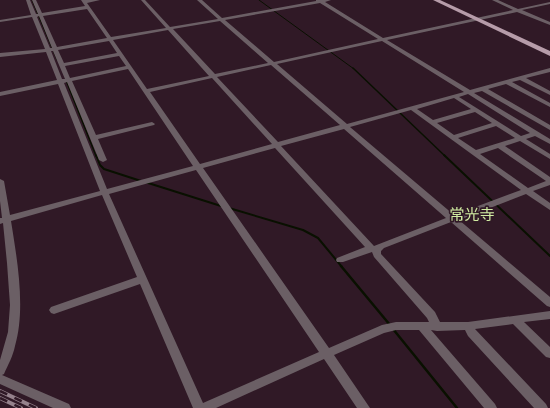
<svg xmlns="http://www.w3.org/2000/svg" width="550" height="408" font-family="'Fira Sans','Noto Sans JP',sans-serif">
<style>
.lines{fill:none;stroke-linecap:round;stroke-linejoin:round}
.stream-far3{stroke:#091000;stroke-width:1}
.stream-far2{stroke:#091000;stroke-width:1.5}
.stream-far1{stroke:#091000;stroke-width:2}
.stream{stroke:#091000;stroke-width:2.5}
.minor{fill:#6b5f65;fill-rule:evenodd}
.major{fill:#b69ca9;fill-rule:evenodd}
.rail-casing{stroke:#95828c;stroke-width:4}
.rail{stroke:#301926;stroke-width:2.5;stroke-dasharray:8;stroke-linecap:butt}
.labels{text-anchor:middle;stroke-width:3.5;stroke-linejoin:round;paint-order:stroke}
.neighbourhood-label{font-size:15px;fill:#d2eda3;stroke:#301926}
</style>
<rect width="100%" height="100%" fill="#301926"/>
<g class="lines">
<!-- stream-far3 -->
<path class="stream-far3" d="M32,0L57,60
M259,0L354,69"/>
<!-- stream-far2 -->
<path class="stream-far2" d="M353,68L445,156
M66,80L96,156"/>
<!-- stream-far1 -->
<path class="stream-far1" d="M96,155L100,165L104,169L141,181
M444,155L550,256
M145,182L221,206
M229,208L303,230L318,238L342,267"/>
<!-- stream -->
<path class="stream" d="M341,266L390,325
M393,329L457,408"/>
<!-- minor -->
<path class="minor" d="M26,0H30L36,14H38L32,0H36L42,13L85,6L81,0H100L87,3L111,37L166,28L141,0H145L170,27L218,19L197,0H202L222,18L316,1V0H331L325,2L383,38L513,10L492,0H498L518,9L550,2V4L522,10L550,22V25L517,12L387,40L470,90L550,68V72L526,78L550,91V95L520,80L512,82L550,103V107L506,84L488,89L550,125V130L482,91L474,93L550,139V144L535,136L526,139L550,154V159L520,141L505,146L550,177V185L533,191L550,203V210L526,194L459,220L550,297V307L547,306L451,222L384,248L381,251V254L435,312L440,322H468L550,311V319L524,322L550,347V358L546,357L513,324L475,329L546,404L548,408H534L468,336L465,330L437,331L431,330L495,404L497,408H484L419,330H396L384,333L334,355L370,408H357L324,359L216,408H193L140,284L54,314L51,313L49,310L51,307L137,277L102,195L11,221C17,259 26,308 15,346C13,356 8,365 4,374L2,375L69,404L71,408H53L0,384V360L8,332L10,305L7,263L3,223L0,224V218H2L0,201V179L4,181L10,215L100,191L58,84L0,96V92L57,80L46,52L0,57V53L45,49L32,17L0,22V20L31,15ZM320,3L378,39L274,62L225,20ZM87,9L107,38L57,47L43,16ZM39,16L52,48H50L37,17ZM220,21L268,63L215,74L173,29ZM168,30L209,76L147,89L113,40ZM109,41L117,53L64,63L58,50ZM382,41L464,92L347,124L277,64ZM51,51H53L65,79H62ZM119,56L126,66L70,78L65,66ZM271,65L340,125L278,142L217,77ZM128,69L193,166L107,189L64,83L67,82L99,160L103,162L107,160L98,139L154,125L155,124L152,122L96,135L72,81ZM212,78L272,144L200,164L150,92ZM468,94L530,133L521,136L459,97ZM454,98L471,109L433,120L417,109ZM411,110L521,190L454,215L350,127ZM475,112L492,123L454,135L437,123ZM496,126L515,138L476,150L458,138ZM344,129L446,218L374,246L281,146ZM275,148L365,247L337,258L336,260L337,262H343L372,252L374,257L427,318L429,322H396L382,325L329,348L203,168ZM498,148L546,181L528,188L480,154ZM196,170L319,352L203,403L109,194Z"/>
<!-- major -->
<path class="major" d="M433,0H440L550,51V56Z"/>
<defs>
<path id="rail" d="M0,391L36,408
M0,398L21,408"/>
</defs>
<!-- rail casing -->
<use href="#rail" class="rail-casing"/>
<!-- rail -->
<use href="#rail" class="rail"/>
</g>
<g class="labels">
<!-- neighbourhood labels -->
<g class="neighbourhood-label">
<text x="472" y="220">常光寺</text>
</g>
</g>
</svg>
